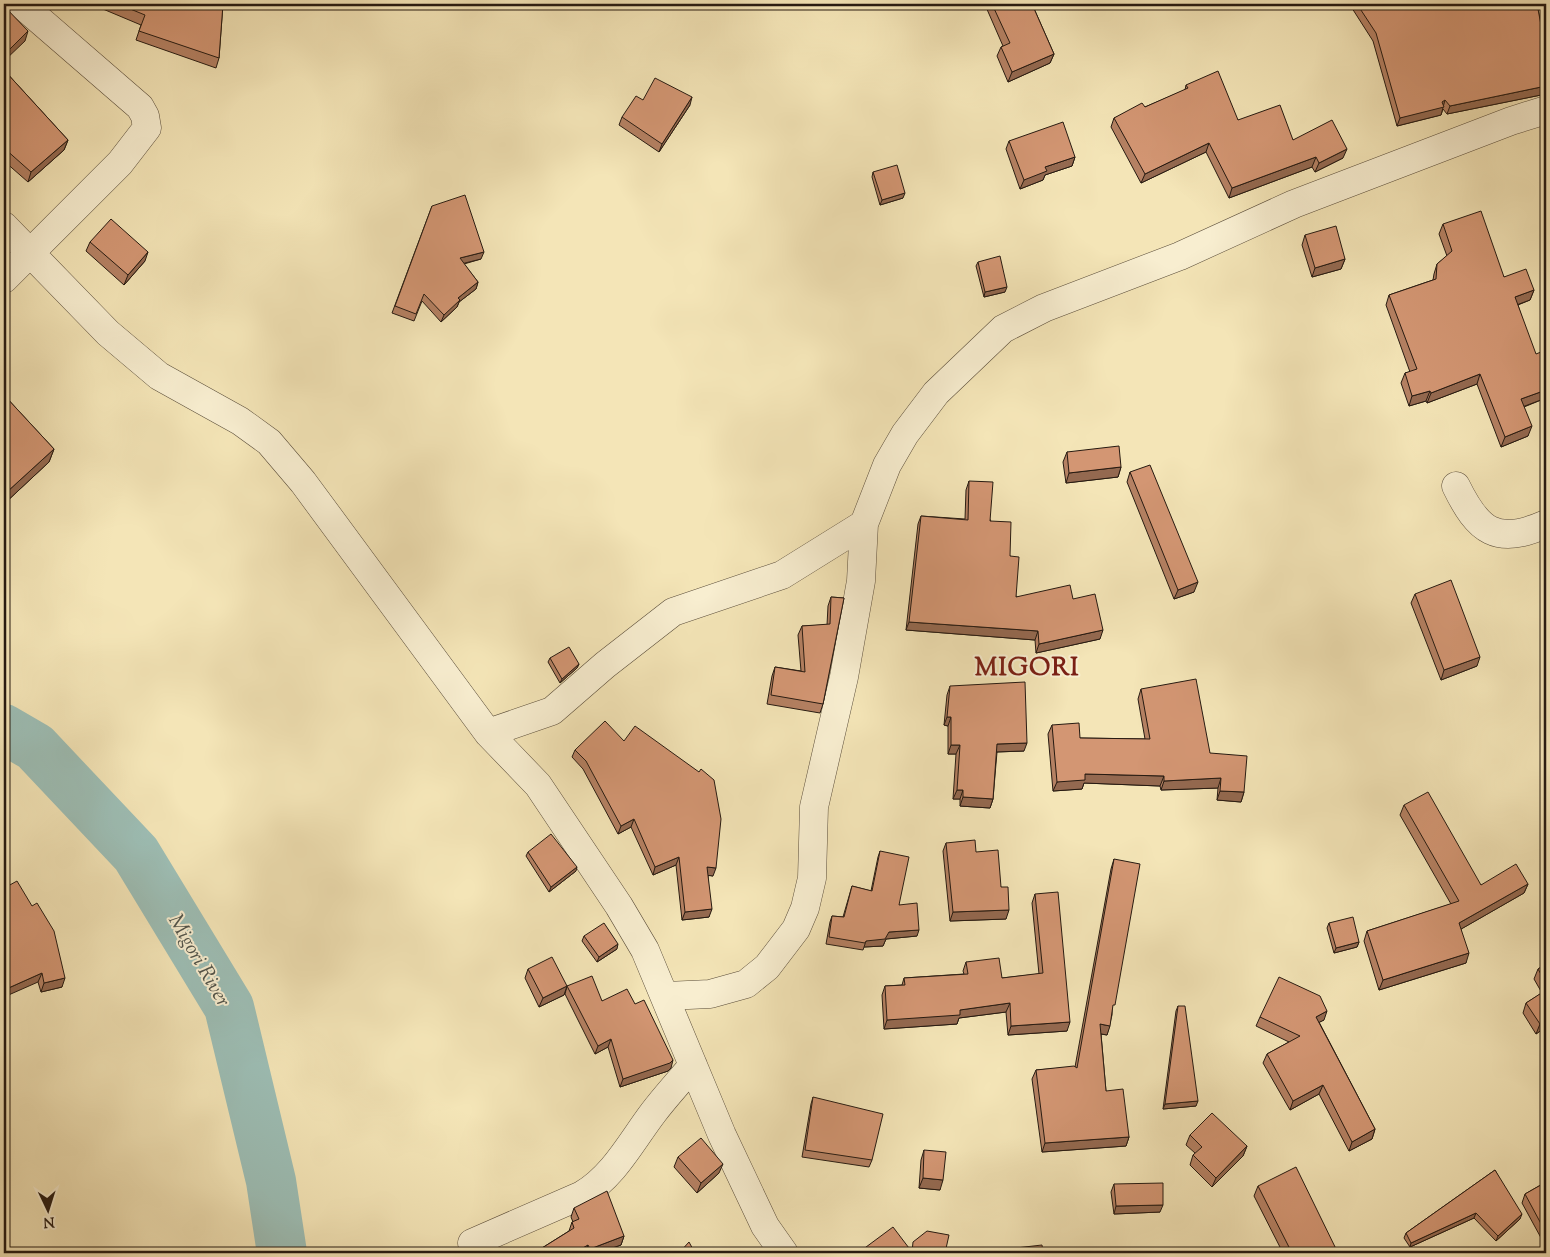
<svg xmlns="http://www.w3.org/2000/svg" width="1550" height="1257" font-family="'Sorts Mill Goudy',serif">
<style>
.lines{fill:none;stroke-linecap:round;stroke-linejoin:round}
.river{stroke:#9dbeb5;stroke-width:50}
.minor-casing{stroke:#5a4d3a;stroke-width:29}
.minor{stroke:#f8eed0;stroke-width:28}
.wall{fill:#b58163;stroke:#261a11}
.shaded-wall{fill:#946950;stroke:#261a11}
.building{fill:#d39673;stroke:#261a11}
.labels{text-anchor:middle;stroke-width:4;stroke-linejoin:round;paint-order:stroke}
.water-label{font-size:21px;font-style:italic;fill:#50534a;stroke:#f8eed0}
.district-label{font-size:25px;font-weight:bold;letter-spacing:1px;fill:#7a1f14;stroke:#f8eed0}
</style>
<rect width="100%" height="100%" fill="#f4e5b7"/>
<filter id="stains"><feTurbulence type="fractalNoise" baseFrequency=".004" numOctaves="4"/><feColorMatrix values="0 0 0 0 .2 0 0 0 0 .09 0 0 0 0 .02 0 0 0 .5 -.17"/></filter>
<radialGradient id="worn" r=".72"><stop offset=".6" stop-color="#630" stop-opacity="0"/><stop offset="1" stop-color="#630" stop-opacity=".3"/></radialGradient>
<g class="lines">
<!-- river -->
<path class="river" d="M4,729L35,747L136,854L229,1007L271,1181L282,1253"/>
<defs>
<path id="minor" d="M4,226L108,333L159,376L240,421L269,442L303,482L488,733L538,785L619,906L645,950L722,1135L765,1226L784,1253
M4,279L120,163L147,128L145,116L140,107L21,4
M1456,486C1478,531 1496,546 1546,524
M488,733L552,711L605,665L673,612L782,575L864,524
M666,996L710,994L746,984L767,967L796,929L805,908L812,878L814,807L844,677L861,581L864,524L887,465L905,434L936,393L1003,329L1044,308L1180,256L1294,204L1511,121L1546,110
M472,1243L582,1195C614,1176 631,1142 653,1113C665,1097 680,1081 693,1065"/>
</defs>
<!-- minor casing -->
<use href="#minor" class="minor-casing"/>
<!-- minor -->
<use href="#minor" class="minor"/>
</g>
<!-- wall -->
<path class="wall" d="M91,4H223L219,58L216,68L136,40L141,25Z
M987,4H1032L1054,54L1050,63L1008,82L997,56L1001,47L1003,46L986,7Z
M1351,4H1537L1546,51V94L1447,114L1443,109L1441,115L1397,126L1373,41L1350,5Z
M4,70L68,140L64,150L28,182L4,161Z
M1186,85L1238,120L1343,158L1315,172L1312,167L1229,198L1206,152L1141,183L1111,127L1114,118L1145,107L1185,90Z
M643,100L690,105L659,152L619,125L622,117Z
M1009,141L1075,157L1072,166L1045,175L1043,180L1020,189L1006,149Z
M873,172L903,198L880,205L872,177Z
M432,206L481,259L464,264L478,282L476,289L459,302L457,307L441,322L422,301L414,321L392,313Z
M1443,224L1504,277L1534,290L1530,300L1518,305L1546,398L1524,407L1528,436L1501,447L1477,384L1427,403L1426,401L1409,406L1401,383L1405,373L1410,372L1386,305L1389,295L1433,280L1434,274L1437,264L1447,256L1439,234Z
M1305,235L1345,259L1341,269L1312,277L1302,245Z
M90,242L145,261L124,285L86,251Z
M978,262L1005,292L984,297L976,266Z
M4,395L54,449L49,462L4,504Z
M1067,452L1121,467L1118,477L1066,483L1063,462Z
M1130,472L1194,592L1174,599L1127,482Z
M969,481L1010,556L1016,597L1073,599L1100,639L1036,653L1035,640L906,630L918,524L921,516L965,519L966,490Z
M1415,594L1477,666L1441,680L1411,603Z
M831,597L844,598L823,704L820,713L767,704L772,676L775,667L801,671L798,635L802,626L827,625L828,606Z
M550,658L579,664L577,668L560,683L548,662Z
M950,686L1024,751L997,752L993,799L990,808L960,806V799H953L956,754H948V726L944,725L947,695Z
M1141,689L1210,753L1244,792L1241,802L1217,800L1218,788L1161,790L1160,786L1084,783L1082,789L1053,791L1048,734L1052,725L1080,738L1145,739L1138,699Z
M575,750L713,876L708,875L709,917L682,920L676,865L653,875L631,827L618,834L583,769L572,757Z
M1404,805L1481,885L1528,884L1524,893L1461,929L1466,963L1379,990L1364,941L1367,931L1451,904L1400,815Z
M946,843L976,852L1001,887L1006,919L950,921L943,851Z
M880,851L899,905L917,936L886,939L883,946L864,947L863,950L826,944L830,922L832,916L843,917L852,886L871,891L878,857Z
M528,852L576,871L549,892L526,856Z
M1114,859L1112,1015L1107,1035L1101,1034L1106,1091L1129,1137L1126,1146L1042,1152L1032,1079L1036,1070L1075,1067L1111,869Z
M8,886L62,987L41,992L38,982Z
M1035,894L1067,1031L1008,1035L1006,1012L959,1018L957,1024L884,1029L882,995L885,986L902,985L904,978L964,974L963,971L966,962L1002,978L1039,974L1032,903Z
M1329,923L1359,942L1357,947L1334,953L1327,928Z
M584,936L617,949L597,962L582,941Z
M1546,964V1027L1536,1034L1523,1013L1526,1003L1542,993L1534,979L1538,969Z
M528,969L567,986L564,995L539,1007L525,978Z
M567,986L602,1001L635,1004L671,1068L668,1071L620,1087L608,1047L595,1054L565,994Z
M1178,1006L1196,1106L1163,1109L1176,1011Z
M1260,1017L1324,1020L1319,1022L1375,1129L1372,1139L1349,1151L1319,1094L1290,1110L1263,1063L1267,1054L1289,1042L1256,1026Z
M813,1097L872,1160L869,1167L802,1157L811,1104Z
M1190,1135L1247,1146L1243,1156L1212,1187L1190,1165L1193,1155L1195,1153L1186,1145Z
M924,1150L940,1190L919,1188L921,1160Z
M678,1157L719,1173L697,1193L674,1167Z
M1495,1170L1520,1219L1496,1241L1474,1218L1410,1247L1404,1238L1406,1233Z
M1546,1182V1247L1522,1203L1525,1194Z
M1114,1184L1160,1212L1114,1214L1111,1192Z
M1258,1186L1338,1253H1283L1254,1196Z
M574,1208L624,1236L621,1245L598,1253H534L569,1231L572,1222H573L571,1217Z"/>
<!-- shaded-wall -->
<path class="shaded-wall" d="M28,31L25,41L4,61V55Z
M1054,54L1050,63L1008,82L1012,72Z
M1546,86V94L1447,114L1450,106Z
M692,97L690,105L659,152L662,144Z
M1445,100L1441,115L1397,126L1400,118Z
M68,140L64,150L28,182L31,172Z
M1209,143L1206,152L1141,183L1145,174Z
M1347,149L1343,158L1315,172L1319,163Z
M1075,157L1072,166L1045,175L1043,180L1020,189L1024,180L1045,167Z
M1316,157L1312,167L1229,198L1232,188Z
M905,193L903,198L880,205L882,200Z
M148,252L145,261L124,285L128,275Z
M484,252L481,259L457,265L460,258Z
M1345,259L1341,269L1312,277L1315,268Z
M478,282L476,289L459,302L457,307L441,322L444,315L458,298Z
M1007,287L1005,292L984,297L985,292Z
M1534,290L1530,300L1511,307L1515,297Z
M1480,374L1477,384L1427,403L1431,393Z
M1546,390V398L1517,409L1521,399Z
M1430,391L1426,401L1409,406L1412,396Z
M1532,426L1528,436L1501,447L1505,437Z
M54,449L49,462L4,504L8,491Z
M1121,467L1118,477L1066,483L1069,473Z
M1198,582L1194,592L1174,599L1178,590Z
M909,622L1038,631L1035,640L906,630Z
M1103,630L1100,639L1036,653L1039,644Z
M1480,657L1477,666L1441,680L1444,670Z
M579,664L577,668L560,683L562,679Z
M947,717H951L948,726L944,725Z
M1027,743L1024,751L994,752L997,744Z
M951,745H960L956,754H948Z
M1085,774L1164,776L1160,786L1084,783L1082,789L1053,791L1057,782Z
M1221,778L1218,788L1161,790L1164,781Z
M957,790H963L960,799H953Z
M1220,791L1244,792L1241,802L1217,800Z
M963,797L993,799L990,808L960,806Z
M634,819L631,827L618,834L621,826Z
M679,857L676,865L653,875L655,867Z
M577,867L576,871L549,892L551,887Z
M707,867L716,868L713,876L704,875Z
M1528,884L1524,893L1456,932L1459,923Z
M712,909L709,917L682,920L685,912Z
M1009,910L1006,919L950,921L953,912Z
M919,930L917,936L886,939L883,946L864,947L866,941L889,932Z
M1359,942L1357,947L1334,953L1336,948Z
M618,944L617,949L597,962L599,957Z
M1469,953L1466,963L1379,990L1383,980Z
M42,973L38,982L4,997V990Z
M65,978L62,987L41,992L44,983Z
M567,986L564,995L539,1007L543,998Z
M1010,1003L1006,1012L959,1018L957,1024L884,1029L887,1020Z
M1327,1011L1324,1020L1312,1026L1316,1017Z
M1546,1020V1027L1536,1034L1540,1024Z
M1070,1022L1067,1031L1008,1035L1011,1026Z
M1100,1024L1110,1026L1107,1035L1096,1033Z
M611,1039L608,1047L595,1054L598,1046Z
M673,1060L671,1068L668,1071L620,1087L623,1079Z
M1323,1085L1319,1094L1290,1110L1293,1101Z
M1198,1101L1196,1106L1163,1109L1165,1104Z
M1375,1129L1372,1139L1349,1151L1352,1142Z
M1129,1137L1126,1146L1042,1152L1045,1143Z
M1247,1146L1243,1156L1212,1187L1216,1178Z
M723,1164L719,1173L697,1193L701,1183Z
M923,1178L943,1180L940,1190L919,1188Z
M1163,1205L1160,1212L1114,1214L1116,1206Z
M1476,1213L1474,1218L1410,1247L1411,1243Z
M1522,1214L1520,1219L1496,1241L1498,1236Z
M624,1236L621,1245L598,1253H588L590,1249Z
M588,1245L585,1253H574Z"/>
<!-- building -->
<path class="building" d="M118,4H223L219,58L139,31L145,15Z
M992,4H1032L1054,54L1012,72L1001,47L1010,43Z
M1357,4H1537L1546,51V86L1450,106L1445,100L1442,102L1444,107L1400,118L1376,33Z
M4,6L28,31L4,55Z
M4,70L68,140L31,172L4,148Z
M1218,71L1238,120L1280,105L1293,140L1332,120L1347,149L1319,163L1316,157L1232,188L1209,143L1145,174L1114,118L1142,103L1145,107L1188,88L1186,85Z
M655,78L692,97L662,144L622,117L636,96L643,100Z
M1063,122L1075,157L1045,167L1047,171L1024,180L1009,141Z
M897,165L905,193L882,200L873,172Z
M465,195L484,252L460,258L478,282L458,298L460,300L444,315L424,294L416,314L395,306L432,206Z
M1481,211L1504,277L1526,269L1534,290L1515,297L1536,354L1546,350V374L1544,375L1546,380V390L1521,399L1532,426L1505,437L1480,374L1431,393L1430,391L1412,396L1405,373L1417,369L1389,295L1436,279L1437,264L1452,251L1443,224Z
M111,219L148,252L128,275L90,242Z
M1336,226L1345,259L1315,268L1305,235Z
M1000,256L1007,287L985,292L978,262Z
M4,395L54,449L8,491L4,487Z
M1119,446L1121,467L1069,473L1067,452Z
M1150,465L1198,582L1178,590L1130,472Z
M969,481L993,482L990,521L1011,522L1010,556L1019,557L1016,597L1070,585L1073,599L1095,594L1103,630L1039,644L1038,631L909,622L921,516L968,520Z
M1451,580L1480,657L1444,670L1415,594Z
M831,597L844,598L823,704L771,695L775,667L805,672L802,626L830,624Z
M569,647L579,664L562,679L550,658Z
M1196,679L1210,753L1247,756L1244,792L1220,791L1221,778L1164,781V776L1085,774V780L1057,782L1052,725L1079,723L1080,738L1150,739L1141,689Z
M1025,682L1027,743L997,744L993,799L963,797V790H957L960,745H951V717H947L950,686Z
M605,721L624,741L635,726L699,772L701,769L714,780L721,819L716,868L707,867L712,909L685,912L679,857L655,867L634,819L621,826L586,761L575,750Z
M1428,792L1481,885L1516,864L1528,884L1459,923L1469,953L1383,980L1367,931L1459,901L1404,805Z
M551,834L577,867L551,887L528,852Z
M975,840L976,852L998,850L1001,887H1008L1009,910L953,912L946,843Z
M880,851L909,857L899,905L917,903L919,930L889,932L885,939L866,941L865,943L829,937L832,916L844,917L852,886L872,891Z
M1114,859L1140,864L1115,1005H1113L1110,1026L1100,1024L1106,1091L1123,1089L1129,1137L1045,1143L1036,1070L1074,1066L1077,1068Z
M4,878L8,886L17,881L32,906L37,903L54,931L65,978L44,983L42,973L4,990Z
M1058,892L1070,1022L1011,1026L1010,1003L960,1010V1015L887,1020L885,986L905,985L904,978L968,974L966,962L999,958L1002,978L1043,973L1035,894Z
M1353,917L1359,942L1336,948L1329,923Z
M604,923L618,944L599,957L584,936Z
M552,957L567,986L543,998L528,969Z
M1546,964V983L1538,969Z
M592,976L602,1001L627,989L635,1004L644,1000L673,1060L670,1063L623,1079L611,1039L598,1046L567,986Z
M1279,977L1320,996L1327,1011L1316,1017L1375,1129L1352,1142L1323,1085L1293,1101L1267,1054L1300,1036L1260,1017Z
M1546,990V1020L1540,1024L1526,1003Z
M1178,1006H1185L1198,1101L1165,1104Z
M813,1097L883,1114L872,1160L805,1150Z
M1212,1113L1247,1146L1216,1178L1193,1155L1202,1147L1190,1135Z
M701,1138L723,1164L701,1183L678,1157Z
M924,1150L946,1152L943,1180L923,1178Z
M1296,1167L1338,1253H1292L1258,1186Z
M1495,1170L1522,1214L1498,1236L1476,1213L1411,1243L1406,1233Z
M1546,1182V1233L1525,1194Z
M1163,1183V1205L1116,1206L1114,1184Z
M607,1191L624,1236L590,1249L588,1245L574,1253H534L574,1228L572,1222L579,1219L574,1208Z
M893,1227L912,1252L913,1242L927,1231L949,1235L945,1253H858Z
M689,1242L695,1253H679Z
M1042,1245L1043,1253H1072H1017L1016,1248Z"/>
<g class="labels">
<!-- water labels -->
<g class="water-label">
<text transform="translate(200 960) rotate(60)" y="7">Migori River</text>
</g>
<!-- district labels -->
<g class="district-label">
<text x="1027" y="675">MIGORI</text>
</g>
</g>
<!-- margin -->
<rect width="1550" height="1257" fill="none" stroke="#f4e5b7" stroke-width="20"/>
<rect x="5" y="5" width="1540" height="1247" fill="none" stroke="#261a11" stroke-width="2.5"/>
<rect x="10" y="10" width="1530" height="1237" fill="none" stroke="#261a11"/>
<!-- north arrow -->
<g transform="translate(48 1210) rotate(176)" stroke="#f8eed0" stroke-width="4" paint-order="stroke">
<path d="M0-4L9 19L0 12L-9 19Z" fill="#261a11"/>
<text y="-8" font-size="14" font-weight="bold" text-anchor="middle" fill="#261a11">N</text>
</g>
<rect width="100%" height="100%" filter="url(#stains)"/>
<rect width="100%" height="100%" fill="url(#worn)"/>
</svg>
